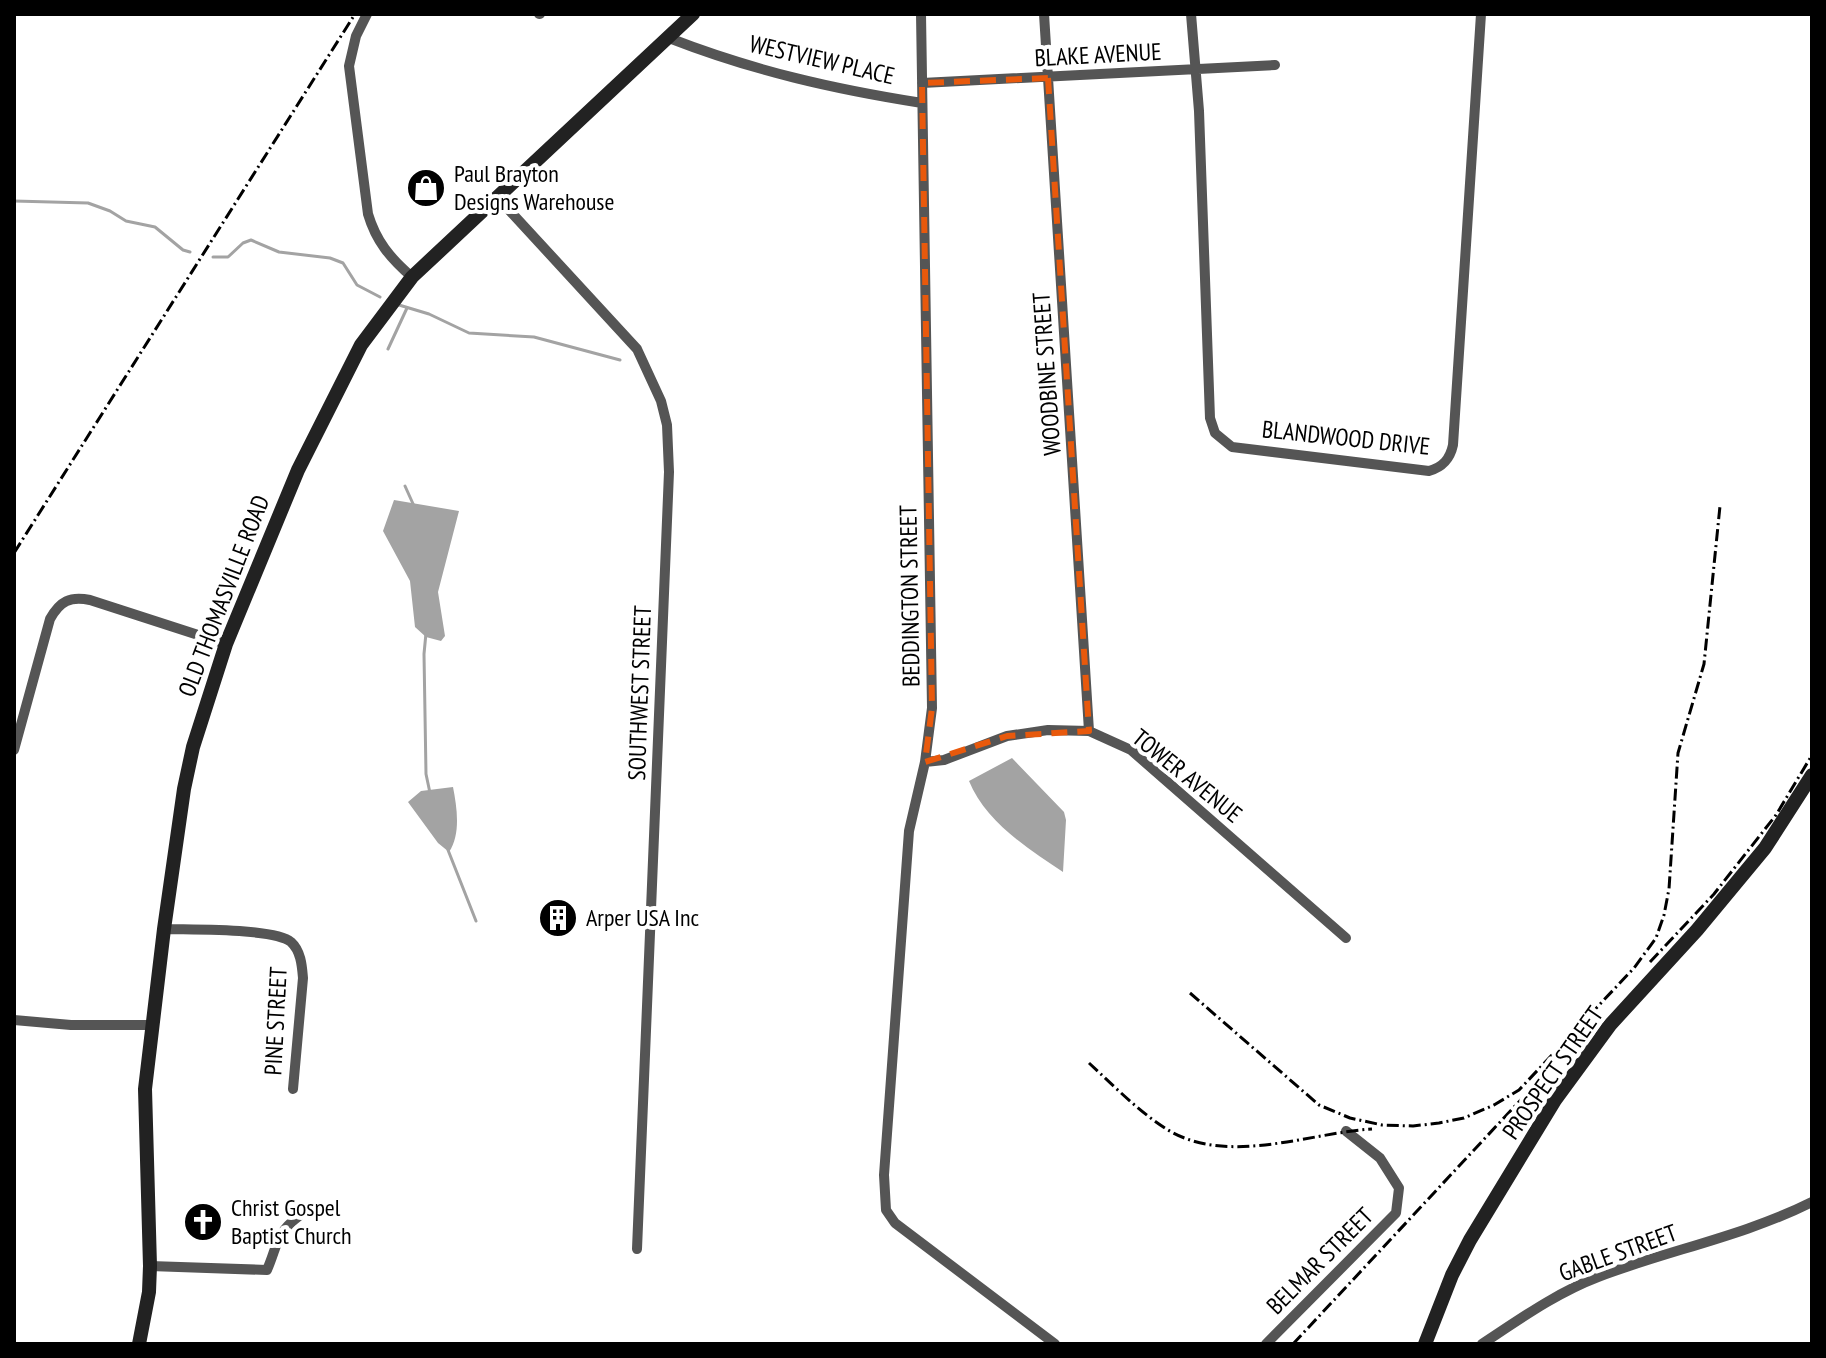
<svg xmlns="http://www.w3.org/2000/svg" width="1826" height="1358" font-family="'PT Sans Narrow',sans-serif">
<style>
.water{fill:#a3a3a3}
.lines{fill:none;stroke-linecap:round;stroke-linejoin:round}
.stream{stroke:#a3a3a3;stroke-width:3}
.street{stroke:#555;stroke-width:10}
.secondary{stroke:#222;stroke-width:14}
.rail{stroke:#000;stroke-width:3;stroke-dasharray:12 4 2 4;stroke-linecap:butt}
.marked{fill:none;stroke:#e8590c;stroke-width:6;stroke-dasharray:16 10;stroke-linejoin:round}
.labels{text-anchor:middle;stroke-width:8;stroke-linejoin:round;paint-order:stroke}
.street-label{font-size:24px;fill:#000;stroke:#fff}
.poi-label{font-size:24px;fill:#000;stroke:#fff;text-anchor:start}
</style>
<rect width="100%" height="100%" fill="#fff"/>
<!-- water -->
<path class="water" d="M394,500L459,511L438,592L445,636L441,641L426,637L415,627L410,581L383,531Z
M1012,758L1064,812L1066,820L1063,872C1028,849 985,821 969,781Z
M453,787C457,808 461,834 449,852L438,843L408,802L421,791Z"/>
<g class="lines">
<!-- stream -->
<path class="stream" d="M14,201L88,203L110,211L126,221L155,227L183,250L190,252
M213,257H228L243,243L251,240L279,252L330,258L343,263L357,285L380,297
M399,305L429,314L469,333L534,337L620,360
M388,349L407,308
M405,486L414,506
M426,633L424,654L426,774L430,793
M448,850L476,921"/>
<!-- street -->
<path class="street" d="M367,14L356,36L349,66L368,214C376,241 390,258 412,277
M539,14H540
M921,14L932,708L925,762L909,831L884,1175L886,1210L895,1223L1055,1344
M1044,14L1089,731
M1191,14L1199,111L1210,418L1215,433L1232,447L1429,471C1443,467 1450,459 1453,445L1481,14
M669,38C754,71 833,89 922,103
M922,83L1275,65
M498,198L637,349L661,401L667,425L669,472L637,1249
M14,750L50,619C60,601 70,596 90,600L226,644
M925,762L944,760L1007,736L1048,730L1089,731L1131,750L1346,938
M164,929C190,930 274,928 291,942C301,951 302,966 303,978L293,1089
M14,1020L71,1025H154
M150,1266L267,1270C278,1245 275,1234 299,1216
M1266,1344L1396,1213L1399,1188L1380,1158L1346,1131
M1482,1344C1520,1319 1556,1293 1598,1277C1669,1250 1744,1236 1812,1202"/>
<!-- secondary -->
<path class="secondary" d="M139,1344L149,1292L150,1266L145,1089L164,929L184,789L193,747L226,644L298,470L361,345L412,277L693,14
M1425,1344L1452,1275L1470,1240L1555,1100L1610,1025L1697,930L1765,848L1812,775"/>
<!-- rail -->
<path class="rail" d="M14,553L355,14
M1650,962L1714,894L1776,815L1812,755
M1190,993L1319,1105L1350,1118L1382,1125L1413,1126L1439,1123L1464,1118L1494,1105L1519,1090L1634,968L1656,938L1664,915L1669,889L1678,753L1704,664L1720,506
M1089,1063C1114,1086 1139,1112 1168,1130C1228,1166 1308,1133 1372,1129
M1293,1344L1529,1091"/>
</g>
<!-- marked area -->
<path class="marked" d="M1048,78L1089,731L1007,736L925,762L932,708L922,83Z"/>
<!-- icons -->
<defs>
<symbol id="shop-disc" viewBox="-11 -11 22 22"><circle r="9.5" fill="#000" stroke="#fff"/><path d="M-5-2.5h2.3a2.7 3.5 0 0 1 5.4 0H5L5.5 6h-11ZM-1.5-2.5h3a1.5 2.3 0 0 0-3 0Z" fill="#fff"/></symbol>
<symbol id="building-disc" viewBox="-11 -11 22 22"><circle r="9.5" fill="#000" stroke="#fff"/><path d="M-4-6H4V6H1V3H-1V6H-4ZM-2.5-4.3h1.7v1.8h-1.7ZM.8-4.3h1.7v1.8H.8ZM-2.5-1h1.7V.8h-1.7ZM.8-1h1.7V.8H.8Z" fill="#fff"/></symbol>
<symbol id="church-disc" viewBox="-11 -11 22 22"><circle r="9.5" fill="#000" stroke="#fff"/><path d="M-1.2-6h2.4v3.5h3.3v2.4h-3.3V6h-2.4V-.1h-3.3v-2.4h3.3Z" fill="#fff"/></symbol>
</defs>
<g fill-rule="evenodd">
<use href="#shop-disc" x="404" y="166" width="44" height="44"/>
<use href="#building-disc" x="536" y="896" width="44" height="44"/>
<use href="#church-disc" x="181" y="1200" width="44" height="44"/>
</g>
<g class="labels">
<!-- street labels -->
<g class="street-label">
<text transform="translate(1098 55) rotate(-3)" y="8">BLAKE AVENUE</text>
<text transform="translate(822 60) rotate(13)" y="8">WESTVIEW PLACE</text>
<text transform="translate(1047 374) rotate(-94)" y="8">WOODBINE STREET</text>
<text transform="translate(1346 438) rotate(6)" y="8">BLANDWOOD DRIVE</text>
<text transform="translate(224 596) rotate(-69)" y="8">OLD THOMASVILLE ROAD</text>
<text transform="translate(910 596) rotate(-91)" y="8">BEDDINGTON STREET</text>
<text transform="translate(640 693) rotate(-88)" y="8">SOUTHWEST STREET</text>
<text transform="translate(1187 776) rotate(39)" y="8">TOWER AVENUE</text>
<text transform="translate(276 1021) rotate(-87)" y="8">PINE STREET</text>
<text transform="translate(1553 1073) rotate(-55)" y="8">PROSPECT STREET</text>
<text transform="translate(1618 1253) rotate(-20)" y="8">GABLE STREET</text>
<text transform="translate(1320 1261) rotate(-45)" y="8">BELMAR STREET</text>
</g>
<!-- poi labels -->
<g class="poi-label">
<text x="454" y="182">Paul Brayton<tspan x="454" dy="28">Designs Warehouse</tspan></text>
<text x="586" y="926">Arper USA Inc</text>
<text x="231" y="1216">Christ Gospel<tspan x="231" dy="28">Baptist Church</tspan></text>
</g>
</g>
<!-- border -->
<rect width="1826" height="1358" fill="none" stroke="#000000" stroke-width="32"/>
</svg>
